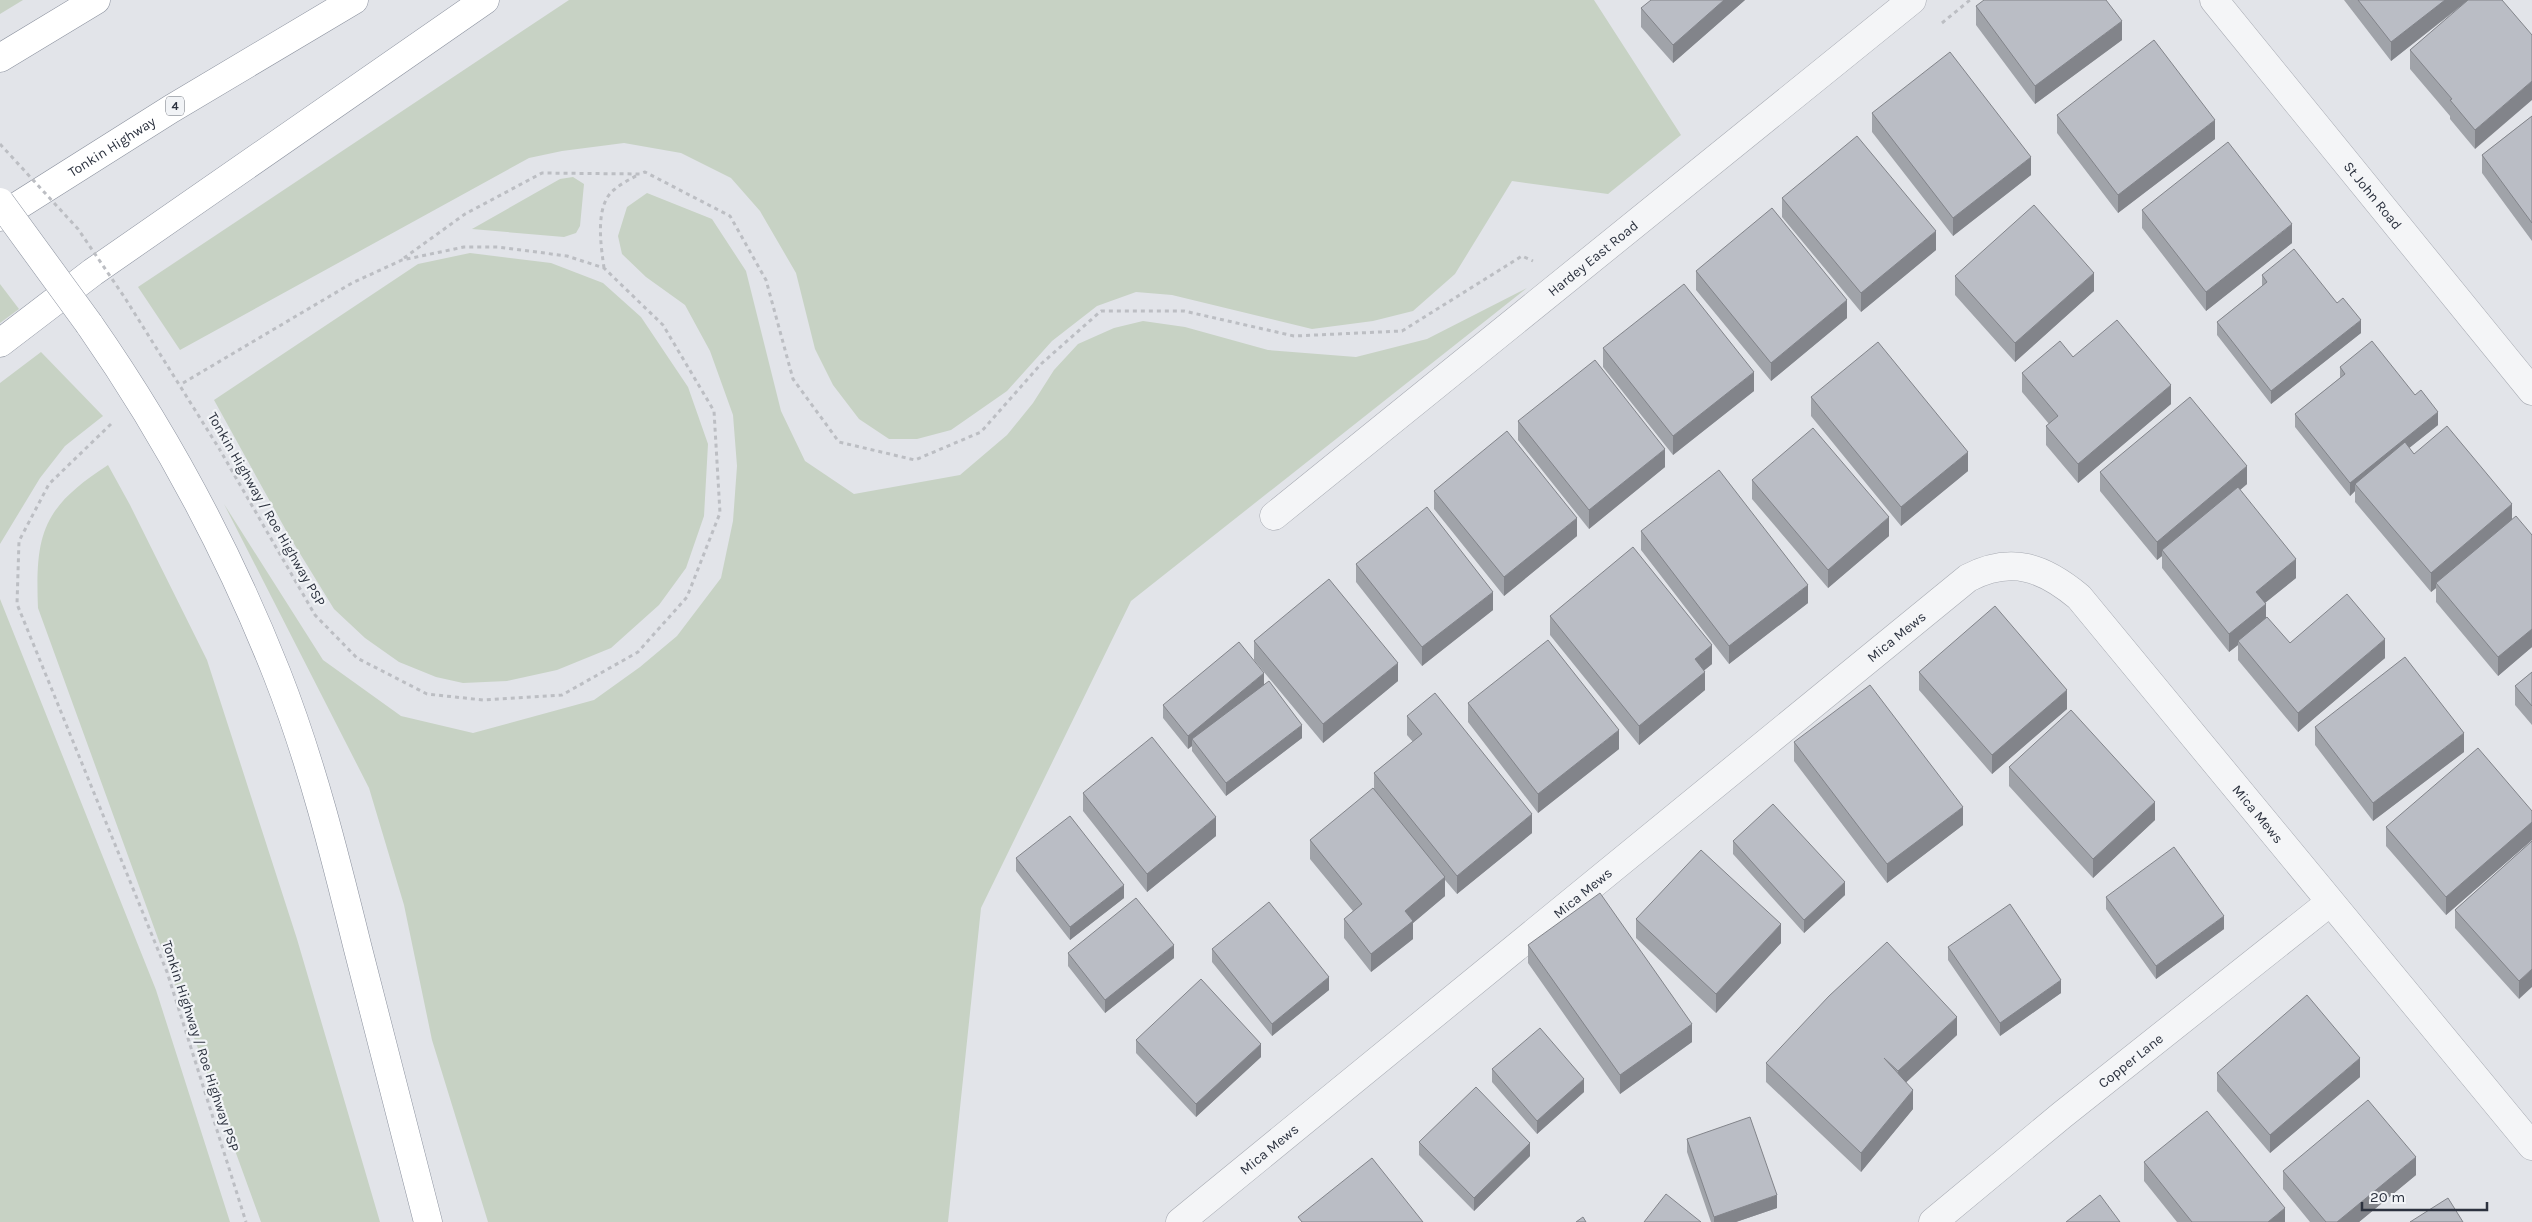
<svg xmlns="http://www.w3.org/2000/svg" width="2532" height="1222" font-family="Karla,sans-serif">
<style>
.green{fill:#c7d2c4}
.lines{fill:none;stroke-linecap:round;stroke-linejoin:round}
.street-casing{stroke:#a8abb3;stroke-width:29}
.highway-casing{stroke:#8b919e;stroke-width:29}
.path{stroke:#bcbec3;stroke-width:3;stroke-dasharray:4 4;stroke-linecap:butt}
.street{stroke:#f4f5f7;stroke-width:28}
.highway{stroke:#fff;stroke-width:28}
.highway-bridge-casing{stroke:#8b919e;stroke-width:29;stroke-linecap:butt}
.path-bridge{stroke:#bcbec3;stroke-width:3;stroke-dasharray:4 4;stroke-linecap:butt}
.highway-bridge{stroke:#fff;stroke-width:28}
.wall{fill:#a0a3a9}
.shaded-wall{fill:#82848a}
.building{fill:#babdc5;stroke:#82848a}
.labels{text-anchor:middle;stroke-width:4.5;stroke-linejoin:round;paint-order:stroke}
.shield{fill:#f1f3f6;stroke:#676c76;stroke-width:1}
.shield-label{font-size:12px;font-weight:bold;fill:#2c323f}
.street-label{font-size:14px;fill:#2c323f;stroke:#f1f3f6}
</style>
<rect width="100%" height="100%" fill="#e2e4e9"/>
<!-- green -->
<path class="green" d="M0,0H23L0,14Z
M569,0H1594L1681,135L1608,194L1512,181L1455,274L1413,311L1373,321L1312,329L1172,295L1136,292L1097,306L1052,341L1007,391L951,430L917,439H889L859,419L833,385L815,349L796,273L760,211L731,178L681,153L624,143L562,151L529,158L180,350L138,287Z
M573,177L584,184L580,226L576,233L564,237L472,229L560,179Z
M647,193L712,219L746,271L781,411L805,461L854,494L960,475L1007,435L1033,403L1054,370L1078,344L1114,328L1143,321L1185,327L1268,350L1356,357L1427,339L1527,288L1131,601L981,908L948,1222H488L432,1040L404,905L369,788L224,504L323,660L401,716L473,733L594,700L640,667L677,636L721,578L733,521L737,466L733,415L710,351L685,305L646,277L622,254L618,236L627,207Z
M470,253L551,263L603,283L641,317L688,387L708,444L704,516L686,568L659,605L611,648L557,670L507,681L463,683L436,677L399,662L365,638L334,609L288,534L214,400L418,264Z
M0,284L19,309L0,323Z
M41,352L103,416L65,446L40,478L0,544V383Z
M108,465L130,505L207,660L297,939L380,1222H261L38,608C35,533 43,507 108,465Z
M0,599L156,990L230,1222H0Z"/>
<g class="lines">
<defs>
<g id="street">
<path id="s1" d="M2214,0L2532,391"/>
<path id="s2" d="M1274,516L1912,0"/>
<path id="s3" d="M1180,1222L1968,578C2012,555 2044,568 2079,597L2532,1146"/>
<path id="s4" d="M1933,1222L2062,1115L2329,903"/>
</g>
<g id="highway">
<path d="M0,58L96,0"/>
<path id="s5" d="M0,217L171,109L354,0"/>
<path d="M89,324C165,433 228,550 277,674C312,763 335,856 358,949C382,1040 405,1131 428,1222"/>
<path d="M0,343L93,272L485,0"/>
</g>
</defs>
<!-- street casing -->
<use href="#street" class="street-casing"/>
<!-- highway casing -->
<use href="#highway" class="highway-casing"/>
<!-- path -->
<path class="path" d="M1942,23L1970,0
M404,258L465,214L542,173L640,174L645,172L730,216L766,280L793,379L839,442L915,460L981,432L1041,364L1101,311H1184L1294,336L1402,331L1522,256L1533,261
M604,268C601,246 594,204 615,189C622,183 631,179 639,174
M183,383L352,283L402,260L464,247H498L567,256L604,268L663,325L714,411L720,513L687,597L638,652L562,695L483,700L427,694L357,658L315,615L220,450
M111,424L49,484L19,541L17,604L167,972L246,1222"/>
<!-- street -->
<use href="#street" class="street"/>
<!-- highway -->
<use href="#highway" class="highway"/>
<defs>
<path id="highway-bridge" d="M0,202L89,324"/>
</defs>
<!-- highway-bridge casing -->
<use href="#highway-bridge" class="highway-bridge-casing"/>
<!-- path-bridge -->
<path class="path-bridge" d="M0,144L78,229L125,298L220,450"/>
<!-- highway-bridge -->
<use href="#highway-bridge" class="highway-bridge"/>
</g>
<!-- wall -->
<path class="wall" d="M1745,0L1673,63L1641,27V8Z
M2344,0H2502L2475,149L2450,119V116L2410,69V50L2465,3L2391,61Z
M1976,6L2122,40L2035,104L1976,25Z
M1872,113L2031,175L1953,236L1872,132Z
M2057,115L2215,139L2118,213L2057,133Z
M2532,116V241L2482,173V155Z
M1782,198L1936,250L1861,312L1782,217Z
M2142,210L2292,243L2206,311L2142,228Z
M1696,271L1847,318L1771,381L1696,290Z
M2262,275L2361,333L2271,404L2217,335V322L2262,286Z
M1955,276L2094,291L2015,362L1955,295Z
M1603,348L1754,391L1673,455L1603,367Z
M2340,367L2438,425L2409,448L2414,454L2512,519L2532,535V647L2498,676L2436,602V588L2431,592L2355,502V491L2350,496L2295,427V414L2340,378Z
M2022,373L2171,404L2078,483L2046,445V426L2049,424L2022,392Z
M1811,397L1968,471L1901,526L1811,416Z
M1518,421L1665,467L1589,529L1518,440Z
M2100,472L2247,484L2240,490L2296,578L2265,603L2266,618L2290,643L2385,658L2298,732L2238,660V645L2229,652L2162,568V556L2157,560L2100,491Z
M1752,480L1889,536L1828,588L1752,499Z
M1434,491L1577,536L1504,596L1434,509Z
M1641,531L1808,603L1729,664L1641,550Z
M1356,564L1493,610L1422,666L1356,582Z
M1550,616L1712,664L1704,670L1705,690L1639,745L1550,635Z
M1254,641L1398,681L1323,743L1254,660Z
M1919,672L2067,709L1992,774L1919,690Z
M2532,672V725L2515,705V686Z
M1264,685L1302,738L1226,796L1192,751V746L1188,749L1163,718V705Z
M1468,703L1619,749L1538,813L1468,722Z
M1407,716L1532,833L1457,894L1445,880V896L1413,923V939L1371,972L1344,938V919L1353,911L1310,859V840L1374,789V773L1413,742L1407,735Z
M2315,727L2464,752L2373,821L2315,745Z
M1794,742L1963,825L1887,883L1794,761Z
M2009,767L2155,820L2093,878L2009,786Z
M1083,793L1216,836L1147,892L1083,811Z
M2532,811V840L2446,915L2386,846V827Z
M1733,841L1845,895L1804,933L1733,854Z
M2532,841L2519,999L2455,928V910Z
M1016,858L1124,898L1070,940L1016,871Z
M2106,897L2224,929L2156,979L2106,909Z
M1636,919L1781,943L1716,1013L1636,938Z
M1528,945L1692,1042L1620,1094L1528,963Z
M1948,947L2061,993L2000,1036L1948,960Z
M1212,949L1329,990L1272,1036L1212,962Z
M1068,953L1174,958L1105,1013L1068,966Z
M1957,1035L1906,1082L1913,1109L1861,1172L1766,1082V1063Z
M1136,1040L1261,1057L1196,1117L1136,1053Z
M1492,1069L1584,1092L1537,1134L1492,1082Z
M2217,1073L2360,1077L2270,1153L2217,1091Z
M1687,1139L1777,1208L1736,1222H1711L1687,1152Z
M1419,1142L1530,1156L1474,1211L1419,1155Z
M2144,1162L2285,1222H2177L2144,1181Z
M2283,1171L2416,1175L2359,1222H2310L2283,1189Z"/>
<!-- shaded-wall -->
<path class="shaded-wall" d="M1724,0H1745L1673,63V45Z
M2445,0H2468L2391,61V42Z
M2122,21V40L2035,104V86Z
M2532,81V100L2475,149V130Z
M2215,120V139L2118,213V195Z
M2031,157V175L1953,236V218Z
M2292,224V243L2206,311V292Z
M1936,231V250L1861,312V293Z
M2094,273V291L2015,362V343Z
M1847,300V318L1771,381V363Z
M2361,320V333L2271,404V391Z
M1754,372V391L1673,455V436Z
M2171,385V404L2078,483V464Z
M2438,412V425L2359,488L2355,484V491L2350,496V483Z
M1665,449V467L1589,529V510Z
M1968,452V471L1901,526V507Z
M2247,466V484L2165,554L2162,550V556L2157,560V542Z
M2512,504V522L2436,583V588L2431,592V573Z
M1889,517V536L1828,588V570Z
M1577,518V536L1504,596V577Z
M2296,559V578L2256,610V592Z
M1808,585V603L1729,664V646Z
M1493,592V610L1422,666V647Z
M2266,604V623L2238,641V645L2229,652V634Z
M2532,629V647L2498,676V657Z
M2385,639V658L2298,732V713Z
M1712,645V664L1695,678V659Z
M1398,663V681L1323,743V724Z
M1705,672V690L1639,745V726Z
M1264,673V686L1192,739V746L1188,749V736Z
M2067,690V709L1992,774V755Z
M1302,725V738L1226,796V783Z
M1619,730V749L1538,813V794Z
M2464,733V752L2373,821V803Z
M2155,802V820L2093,878V859Z
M1963,807V825L1887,883V864Z
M1532,814V833L1457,894V876Z
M1216,817V836L1147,892V874Z
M2532,822V840L2446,915V897Z
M1445,877V896L1413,923V939L1371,972V954L1405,911Z
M1845,882V895L1804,933V920Z
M1124,885V898L1070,940V927Z
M2224,916V929L2156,979V966Z
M1781,924V943L1716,1013V994Z
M1174,945V958L1105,1013V1000Z
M2532,969V987L2519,999V981Z
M1329,977V990L1272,1036V1024Z
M2061,980V993L2000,1036V1023Z
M1957,1017V1035L1898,1090V1071Z
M1692,1024V1042L1620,1094V1075Z
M1261,1044V1057L1196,1117V1104Z
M2360,1058V1077L2270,1153V1135Z
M1584,1079V1092L1537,1134V1121Z
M1913,1090V1109L1861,1172V1153Z
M1530,1143V1156L1474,1211V1198Z
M2416,1157V1175L2359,1222H2337Z
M1777,1195V1208L1736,1222H1714V1217Z
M2285,1208V1222H2268Z"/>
<!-- building -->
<path class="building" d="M1651,0H1724L1673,45L1641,8Z
M1984,0H2106L2122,21L2035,86L1976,6Z
M2358,0H2445L2391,42Z
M2468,0H2502L2532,35V81L2475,130L2450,100L2452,99L2410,50Z
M2154,40L2215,120L2118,195L2057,115Z
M1950,52L2031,157L1953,218L1872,113Z
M2532,116V223L2482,155Z
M1857,136L1936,231L1861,293L1782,198Z
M2228,142L2292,224L2206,292L2142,210Z
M2034,205L2094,273L2015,343L1955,276Z
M1772,208L1847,300L1771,363L1696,271Z
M2294,249L2337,303L2343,298L2361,320L2271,391L2217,322L2267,282L2262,275Z
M1684,284L1754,372L1673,436L1603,348Z
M2117,320L2171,385L2078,464L2046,426L2058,416L2022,373L2060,341L2073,357Z
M2372,341L2415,395L2421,390L2438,412L2350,483L2295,414L2345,374L2340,367Z
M1878,342L1968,452L1901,507L1811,397Z
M1595,360L1665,449L1589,510L1518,421Z
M2190,397L2247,466L2157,542L2100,472Z
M2447,426L2512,504L2431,573L2355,484L2405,442L2414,454Z
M1813,428L1889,517L1828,570L1752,480Z
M1507,431L1577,518L1504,577L1434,491Z
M1719,470L1808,585L1729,646L1641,531Z
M2238,487L2296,559L2256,592L2266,604L2229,634L2162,550Z
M1427,507L1493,592L1422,647L1356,564Z
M2516,516L2532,535V629L2498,657L2436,583Z
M1633,547L1712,645L1695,659L1705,672L1639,726L1550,616Z
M1329,579L1398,663L1323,724L1254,641Z
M2347,594L2385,639L2298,713L2238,641L2267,617L2290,643Z
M1995,606L2067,690L1992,755L1919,672Z
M1548,640L1619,730L1538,794L1468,703Z
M1239,642L1264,673L1188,736L1163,705Z
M2405,657L2464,733L2373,803L2315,727Z
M2532,672V706L2515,686Z
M1269,681L1302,725L1226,783L1192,739Z
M1870,685L1963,807L1887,864L1794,742Z
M1435,693L1532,814L1457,876L1374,773L1422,734L1407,716Z
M2071,710L2155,802L2093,859L2009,767Z
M1152,737L1216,817L1147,874L1083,793Z
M2478,748L2532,811V822L2446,897L2386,827Z
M1373,788L1445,877L1405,911L1413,921L1371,954L1344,919L1362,904L1310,840Z
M1773,804L1845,882L1804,920L1733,841Z
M1070,816L1124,885L1070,927L1016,858Z
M2532,841V969L2519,981L2455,910Z
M2174,847L2224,916L2156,966L2106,897Z
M1701,850L1781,924L1716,994L1636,919Z
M1600,893L1692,1024L1620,1075L1528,945Z
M1136,898L1174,945L1105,1000L1068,953Z
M1269,902L1329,977L1272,1024L1212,949Z
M2010,904L2061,980L2000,1023L1948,947Z
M1887,942L1957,1017L1898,1071L1884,1058L1913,1090L1861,1153L1766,1063L1829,996Z
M1201,979L1261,1044L1196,1104L1136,1040Z
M2307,995L2360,1058L2270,1135L2217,1073Z
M1540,1028L1584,1079L1537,1121L1492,1069Z
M1476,1087L1530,1143L1474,1198L1419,1142Z
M2368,1100L2416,1157L2337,1222H2326L2283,1171Z
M2207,1111L2285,1208L2268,1222H2192L2144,1162Z
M1750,1117L1777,1195L1714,1217L1687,1139Z
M1372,1158L1423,1222H1302L1298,1217Z
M1666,1194L1701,1222H1644Z
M2100,1195L2120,1222H2066Z
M2448,1198L2463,1222H2410Z
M1583,1217L1586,1222H1576Z"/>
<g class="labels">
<!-- shield labels -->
<rect class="shield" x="166" y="96.5" width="18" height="19" rx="4"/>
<g class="shield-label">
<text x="175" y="110">4</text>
</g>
<!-- street labels -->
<g class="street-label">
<text dy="5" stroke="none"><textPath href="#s5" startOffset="132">Tonkin Highway</textPath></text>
<text dy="5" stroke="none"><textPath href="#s1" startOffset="252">St John Road</textPath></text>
<text dy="5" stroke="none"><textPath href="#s2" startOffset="410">Hardey East Road</textPath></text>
<text transform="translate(267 509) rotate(60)" y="5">Tonkin Highway / Roe Highway PSP</text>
<text dy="5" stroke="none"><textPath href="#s3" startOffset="925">Mica Mews</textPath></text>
<text dy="5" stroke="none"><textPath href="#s3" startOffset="1420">Mica Mews</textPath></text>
<text dy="5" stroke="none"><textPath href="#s3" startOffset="520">Mica Mews</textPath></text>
<text transform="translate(201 1046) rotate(72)" y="5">Tonkin Highway / Roe Highway PSP</text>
<text dy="5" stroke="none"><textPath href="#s4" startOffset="255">Copper Lane</textPath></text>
<text dy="5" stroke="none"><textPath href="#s3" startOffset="115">Mica Mews</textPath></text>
</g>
</g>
<!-- scale -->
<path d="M2362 1202v8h125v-8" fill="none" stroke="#2c323f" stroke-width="2.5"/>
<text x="2370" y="1202" font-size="15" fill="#2c323f" stroke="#f1f3f6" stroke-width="4" paint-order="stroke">20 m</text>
</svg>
